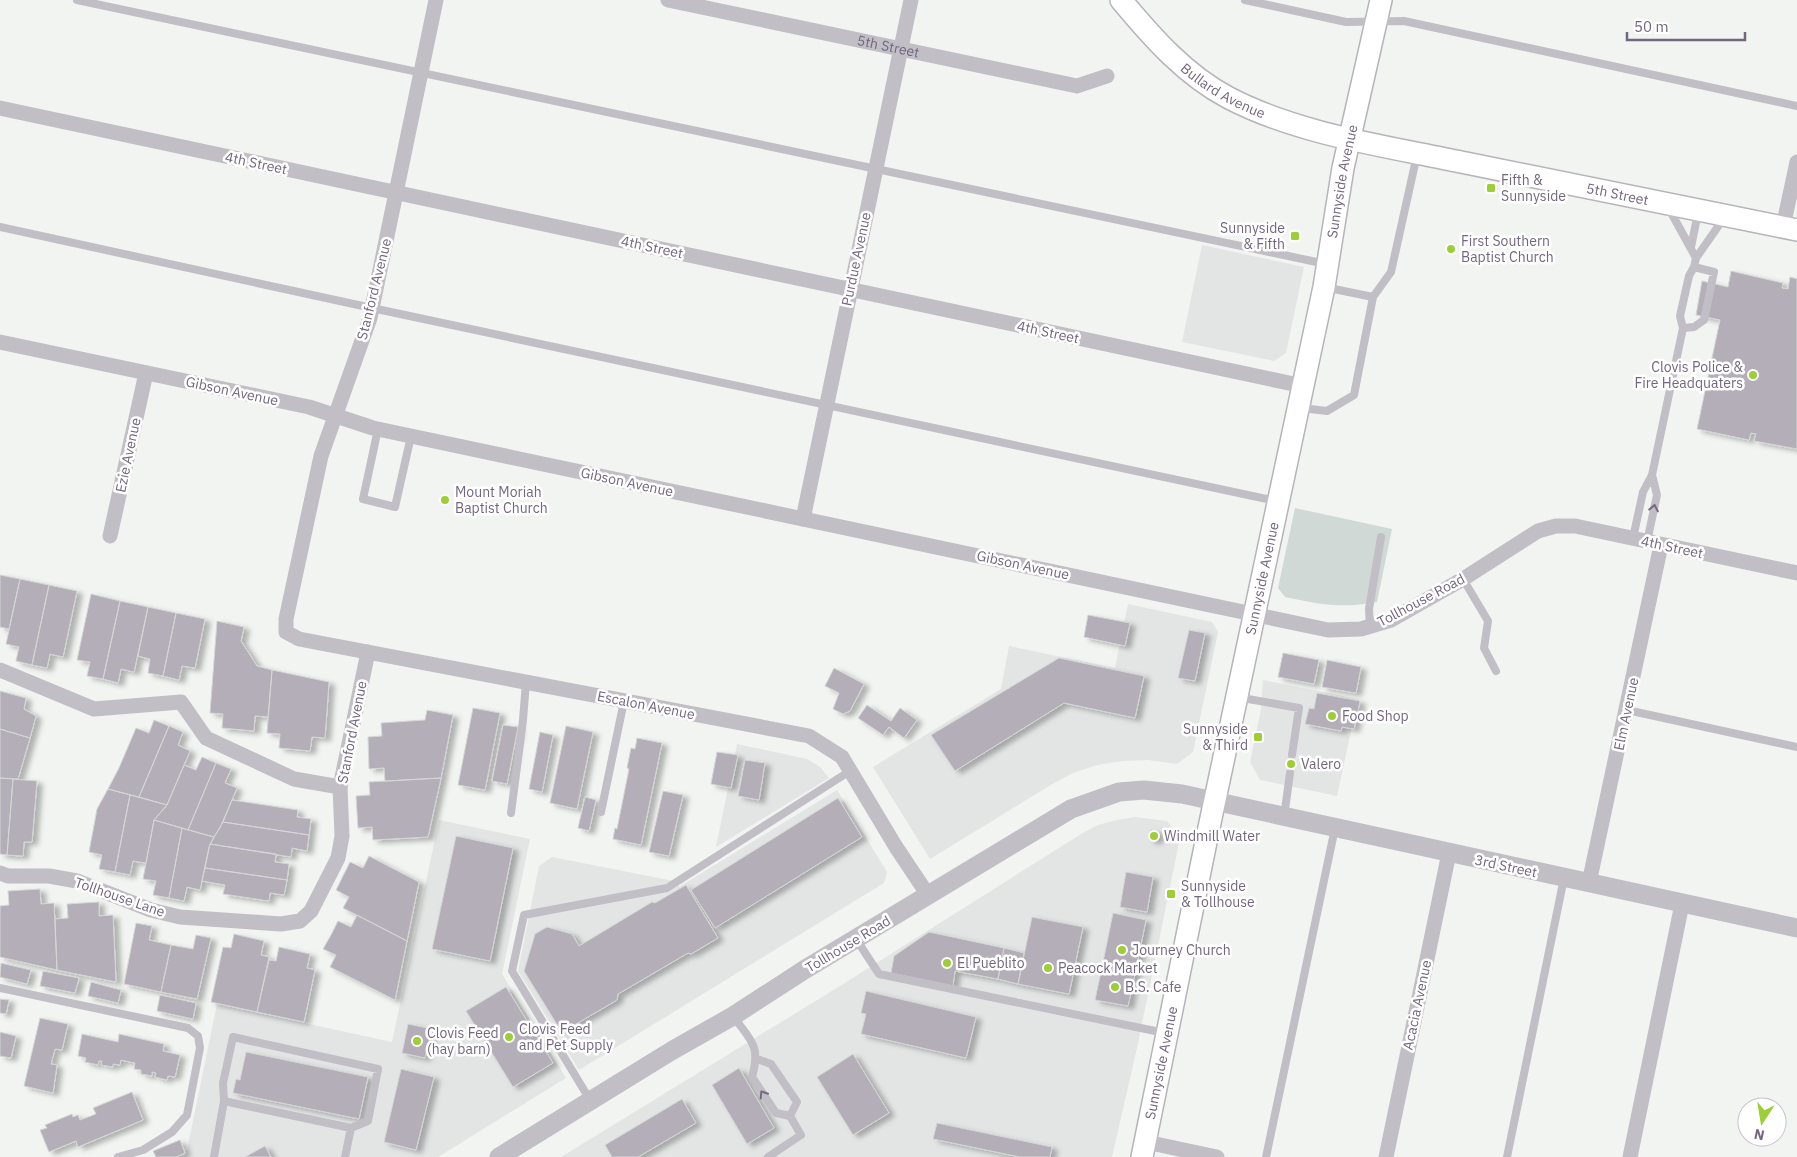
<svg xmlns="http://www.w3.org/2000/svg" width="1797" height="1157" font-family="'IBM Plex Sans',sans-serif">
<style>
.built{fill:#e3e5e5}
.green{fill:#d1d9d6}
.building{fill:#b3aeb8;stroke:#d4d6d4;filter:url(#shadow)}
.lines{fill:none;stroke-linecap:round;stroke-linejoin:round}
.secondary-casing{stroke:#b7b3bb;stroke-width:24}
.service{stroke:#c1bec5;stroke-width:8}
.minor{stroke:#c1bec5;stroke-width:15}
.tertiary{stroke:#c1bec5;stroke-width:19}
.secondary{stroke:#fff;stroke-width:21}
.oneway{stroke:#776b82}
.poi-dot{fill:#9dce37;stroke:#fff;stroke-width:2}
.labels{text-anchor:middle;stroke-width:5;stroke-linejoin:round;paint-order:stroke}
.street-label{font-size:14px;fill:#73677f;stroke:#fff}
.poi-label{font-size:14px;fill:#73677f;stroke:#fff;text-anchor:start}
</style>
<defs>
<filter id="shadow"><feDropShadow dx="5.5" dy="3" stdDeviation="2.5" flood-color="#0004"/></filter>
</defs>
<rect width="100%" height="100%" fill="#f1f4f1"/>
<!-- built -->
<path class="built" d="M1202,245L1304,267L1286,353L1274,361L1182,342Z
M1128,604L1212,622L1218,632L1193,752L1177,764L1148,760L1123,761L1097,765L1073,773L1054,783L930,859L873,767L1001,689L1009,646L1115,668Z
M1263,680L1358,699L1337,796L1260,780L1250,762L1261,709Z
M737,744L807,759L820,767L829,778L716,847Z
M837,790L887,872L884,883L579,1070L518,971L539,866L552,857L679,882V887Z
M1135,817L1167,821L1180,838L1137,1048L1112,1157H561L840,986L1081,834L1098,825L1117,820Z
M439,820L530,839L502,974L566,1078L438,1157H181L186,1155L217,1004L392,1042Z"/>
<!-- green -->
<path class="green" d="M1295,508L1392,529L1377,602C1341,609 1319,604 1285,597L1278,588Z"/>
<!-- building -->
<path class="building" d="M1731,271L1783,283L1782,288L1788,289L1790,277L1797,279V449L1754,441L1756,434L1751,433L1749,440L1697,429L1720,320L1696,315L1702,281L1728,287Z
M0,575L20,579L9,629L0,627Z
M20,579L49,585L32,665L16,661L19,647L6,644Z
M49,585L77,591L63,657L50,654L47,668L32,665Z
M91,594L120,601L103,679L87,676L90,662L77,660Z
M120,601L148,607L134,672L121,669L118,683L103,679Z
M148,607L176,613L163,676L148,673L150,659L138,656Z
M176,613L205,619L195,668L182,666L179,680L163,676Z
M1088,615L1130,623L1125,646L1084,637Z
M217,621L244,627L241,641L257,666L272,670L268,717L255,716L254,731L222,728L223,714L210,713Z
M1189,630L1205,633L1195,681L1178,678Z
M1283,653L1319,660L1314,684L1278,677Z
M1059,658L1144,676L1135,718L1064,703L955,771L931,735Z
M1327,660L1361,667L1356,693L1322,687Z
M834,668L864,684L850,711L843,714L833,709L839,693L825,686Z
M272,670L329,682L325,738L312,737L310,751L279,748L280,734L267,733Z
M0,691L26,698L24,709L36,716L30,738L0,729Z
M1317,693L1360,701L1354,729L1342,727L1341,731L1305,724L1309,708L1314,709Z
M867,705L891,721L900,708L917,720L904,738L889,727L883,735L858,718Z
M473,708L500,713L485,790L458,785Z
M427,710L453,715L441,778L385,781L384,768L369,769L368,737L382,736L381,723L425,720Z
M154,720L169,726L139,797L108,789L119,768L136,728L149,733Z
M503,725L518,727L507,784L492,781Z
M169,726L183,732L178,745L190,751L167,805L139,797Z
M566,726L593,732L577,809L550,803Z
M0,729L30,738L18,779L0,778Z
M540,732L553,735L542,792L529,789Z
M637,738L662,743L641,845L613,839L615,828L617,829L629,769L627,768L631,748L635,749Z
M717,752L738,755L731,788L711,784Z
M202,757L216,763L188,830L154,820L167,805L184,765L196,770Z
M745,760L765,763L759,800L738,796Z
M216,763L231,769L225,783L237,788L220,828L214,837L188,830Z
M0,778L13,779L7,855L0,854Z
M441,778L428,837L373,840L372,827L358,828L356,796L370,795L369,782Z
M13,779L37,781L32,842H24L23,856L7,855Z
M108,789L130,795L115,872L99,869L102,855L89,852L97,809Z
M663,791L683,795L669,856L649,852Z
M130,795L167,805L154,820L146,863L133,861L130,875L115,872Z
M585,797L596,800L589,831L578,828Z
M838,798L862,837L715,928L691,890Z
M232,800L298,810L297,817L311,819L309,835L223,822Z
M154,820L182,828L169,898L153,895L156,881L143,879Z
M223,822L309,835L307,851L292,848L291,857L210,844Z
M182,828L214,837L209,847L200,890L187,887L184,901L169,898Z
M1151,830L1158,831L1159,837L1155,841L1150,840L1148,835Z
M456,836L513,848L490,961L432,949Z
M210,844L276,854L275,862L289,864L287,880L205,868Z
M369,856L419,882L407,941L343,908L349,897L336,890L350,862L363,868Z
M205,868L287,880L284,895L270,893L269,901L223,894L225,885L202,881Z
M1126,872L1153,877L1147,912L1120,907Z
M686,885L718,938L691,954L688,953L618,994L617,1000L564,1031H561L524,971L535,934L547,927L572,934L579,946L652,902L655,903Z
M40,889L41,904L54,903L57,970L0,957V906L9,905L8,891Z
M99,902V916L113,915L116,982L57,970L55,919L68,918L67,904Z
M1113,913L1146,920L1135,974L1102,967Z
M357,915L407,941L395,1000L330,967L336,955L323,949L331,935L338,921L351,927Z
M1032,917L1083,927L1069,994L1018,984Z
M136,923L152,926L149,940L171,945L161,992L124,984Z
M929,932L1004,948L998,979L955,971L953,986L891,973L894,956Z
M234,934L264,941L261,955L269,957L257,1012L211,1002L223,947L231,948Z
M196,935L211,938L197,999L161,992L171,945L193,949Z
M279,947L310,954L307,968L315,970L304,1022L257,1012L269,960L276,961Z
M1004,948L1024,953L1018,984L998,979Z
M1,963L31,970L27,984L0,977Z
M1102,967L1135,974L1128,1006L1095,1000Z
M43,971L79,978L75,993L40,986Z
M91,982L121,990L118,1003L88,996Z
M506,987L553,1063L513,1087L466,1011Z
M866,991L976,1017L966,1058L861,1034L866,1014L861,1013Z
M160,995L196,1003L193,1019L157,1011Z
M0,999L9,1000L6,1014L0,1013Z
M40,1018L68,1024L62,1050L55,1049L51,1064L57,1065L53,1093L24,1086Z
M408,1024L432,1029L425,1058L402,1053Z
M0,1032L16,1036L11,1058L0,1056Z
M82,1034L118,1042L119,1034L164,1044L163,1051L180,1055L175,1077L168,1076L167,1080L155,1077L156,1073L152,1072V1076L141,1074V1070L134,1069L135,1063L121,1060L120,1065L113,1064V1067L101,1065L102,1061H99L98,1065L85,1062L86,1058L78,1056Z
M246,1052L368,1077L359,1119L233,1093L236,1079L240,1080Z
M853,1054L889,1113L853,1135L817,1077Z
M739,1068L774,1128L747,1144L712,1085Z
M401,1069L434,1077L416,1150L384,1142Z
M132,1092L143,1120L78,1147L76,1141L49,1152L40,1130L47,1128L45,1125L72,1114L73,1117L78,1115L80,1120L96,1114L93,1108Z
M682,1099L696,1123L638,1157H612L605,1145Z
M937,1123L1052,1147L1050,1157H1020L933,1139Z
M180,1140L185,1153L176,1157H156L153,1151Z
M265,1146L271,1157H245Z"/>
<g class="lines">
<defs>
<g id="secondary">
<path id="s2" d="M1121,0C1152,37 1185,75 1229,98C1298,134 1385,146 1461,162C1573,185 1685,208 1797,230"/>
<path id="s3" d="M1142,1157L1207,837L1324,287L1343,168L1381,0"/>
</g>
</defs>
<!-- secondary casing -->
<use href="#secondary" class="secondary-casing"/>
<!-- service -->
<path class="service" d="M77,0L1326,264
M1245,0L1346,22L1404,21L1797,106
M1668,207L1696,258
M0,227L372,308L1276,501
M1691,247L1698,213
M1373,297L1391,272L1417,155
M1683,328L1694,327L1704,320L1714,272L1694,267
M1301,408L1327,411L1354,395L1373,297L1324,287
M378,429L363,499L395,507L411,436
M1633,538L1643,492L1652,475L1683,328L1680,316L1689,276L1694,267L1696,258L1724,218
M1647,542L1657,495L1652,475
M1463,579L1488,621L1484,648L1496,671
M1370,627L1369,609L1381,537
M1237,697L1299,708L1292,755
M1627,710L1797,747
M601,812L624,701
M511,813L523,720L526,682
M1284,817L1290,773
M856,939L879,974L1165,1033
M0,988L188,1028L198,1036L200,1048L187,1115L172,1132L143,1150L118,1157
M733,1016C751,1041 761,1045 752,1077L776,1113L790,1116L801,1135L768,1157
M757,1059L771,1064L797,1102L790,1116
M590,1100L512,971L524,915L667,888L850,771
M224,1101L223,1083L233,1037L378,1069L368,1121L351,1128
M214,1157L224,1101L351,1128L345,1157
M1266,1157L1335,828
M1507,1157L1564,878"/>
<!-- minor -->
<g class="minor">
<path d="M436,0L370,318L321,456L286,619V632L299,639L809,736L842,757L896,847L928,895"/>
<path id="s1" d="M668,0L1077,86L1107,76"/>
<path d="M0,108L1303,386"/>
<path d="M1783,227L1797,162"/>
<path d="M0,342L309,407L373,428L1328,630L1361,629L1391,620L1463,579L1538,531L1556,526H1575L1797,573"/>
<path d="M803,519L911,0"/>
<path d="M110,536L146,373"/>
<path d="M0,670L94,709L181,702L206,738L294,779L340,787"/>
<path d="M0,873L8,876H49L77,881L151,910L180,917L281,924L300,921L311,911L338,858L342,836L340,787L368,652"/>
<path d="M1589,883L1661,545"/>
<path d="M1146,1142L1217,1157"/>
<path d="M1386,1157L1449,853"/>
<path d="M1630,1157L1682,904"/>
</g>
<!-- tertiary -->
<path class="tertiary" d="M499,1157L673,1050L733,1016L804,970L1071,809L1119,792L1144,790L1182,794L1797,928"/>
<!-- secondary -->
<use href="#secondary" class="secondary"/>
</g>
<!-- one-way arrows -->
<defs><path id="oneway-chevron" d="M-2-3.5L2.5 0L-2 3.5" fill="none" stroke-width="1.6" stroke-linecap="round" stroke-linejoin="round" transform="scale(1.25)"/></defs>
<g class="oneway">
<use href="#oneway-chevron" transform="translate(1654 508) rotate(-79)"/>
<use href="#oneway-chevron" transform="translate(763 1094) rotate(-123)"/>
</g>
<!-- markers -->
<g class="poi-dot">
<rect x="1486" y="183" width="10" height="10" rx="2.5"/>
<rect x="1290" y="231" width="10" height="10" rx="2.5"/>
<circle cx="1451" cy="249" r="5"/>
<circle cx="1753" cy="375" r="5"/>
<circle cx="445" cy="500" r="5"/>
<circle cx="1332" cy="716" r="5"/>
<rect x="1253" y="732" width="10" height="10" rx="2.5"/>
<circle cx="1291" cy="764" r="5"/>
<circle cx="1154" cy="836" r="5"/>
<rect x="1166" y="889" width="10" height="10" rx="2.5"/>
<circle cx="1122" cy="950" r="5"/>
<circle cx="947" cy="963" r="5"/>
<circle cx="1048" cy="968" r="5"/>
<circle cx="1115" cy="987" r="5"/>
<circle cx="509" cy="1037" r="5"/>
<circle cx="417" cy="1041" r="5"/>
</g>
<g class="labels">
<!-- street labels -->
<g class="street-label">
<text dy="5" stroke="none"><textPath href="#s1" startOffset="225">5th Street</textPath></text>
<text dy="5" stroke="none"><textPath href="#s2" startOffset="138">Bullard Avenue</textPath></text>
<text transform="translate(256 163) rotate(12)" y="5">4th Street</text>
<text dy="5" stroke="none"><textPath href="#s3" startOffset="996">Sunnyside Avenue</textPath></text>
<text dy="5" stroke="none"><textPath href="#s2" startOffset="548">5th Street</textPath></text>
<text transform="translate(652 247) rotate(12)" y="5">4th Street</text>
<text transform="translate(856 259) rotate(-78)" y="5">Purdue Avenue</text>
<text transform="translate(374 289) rotate(-76)" y="5">Stanford Avenue</text>
<text transform="translate(1048 332) rotate(12)" y="5">4th Street</text>
<text transform="translate(232 391) rotate(12)" y="5">Gibson Avenue</text>
<text transform="translate(128 455) rotate(-78)" y="5">Ezie Avenue</text>
<text transform="translate(627 482) rotate(12)" y="5">Gibson Avenue</text>
<text transform="translate(1672 547) rotate(12)" y="5">4th Street</text>
<text transform="translate(1023 565) rotate(12)" y="5">Gibson Avenue</text>
<text dy="5" stroke="none"><textPath href="#s3" startOffset="591">Sunnyside Avenue</textPath></text>
<text transform="translate(1421 600) rotate(-28)" y="5">Tollhouse Road</text>
<text transform="translate(646 705) rotate(11)" y="5">Escalon Avenue</text>
<text transform="translate(1626 714) rotate(-78)" y="5">Elm Avenue</text>
<text transform="translate(352 732) rotate(-79)" y="5">Stanford Avenue</text>
<text transform="translate(1506 866) rotate(12)" y="5">3rd Street</text>
<text transform="translate(120 897) rotate(19)" y="5">Tollhouse Lane</text>
<text transform="translate(848 944) rotate(-31)" y="5">Tollhouse Road</text>
<text transform="translate(1417 1005) rotate(-78)" y="5">Acacia Avenue</text>
<text dy="5" stroke="none"><textPath href="#s3" startOffset="96">Sunnyside Avenue</textPath></text>
</g>
<!-- poi labels -->
<g class="poi-label">
<text x="1501" y="185">Fifth &amp;<tspan x="1501" dy="16">Sunnyside</tspan></text>
<text x="1285" y="233" text-anchor="end">Sunnyside<tspan x="1285" dy="16">&amp; Fifth</tspan></text>
<text x="1461" y="246">First Southern<tspan x="1461" dy="16">Baptist Church</tspan></text>
<text x="1743" y="372" text-anchor="end">Clovis Police &amp;<tspan x="1743" dy="16">Fire Headquaters</tspan></text>
<text x="455" y="497">Mount Moriah<tspan x="455" dy="16">Baptist Church</tspan></text>
<text x="1342" y="721">Food Shop</text>
<text x="1248" y="734" text-anchor="end">Sunnyside<tspan x="1248" dy="16">&amp; Third</tspan></text>
<text x="1301" y="769">Valero</text>
<text x="1164" y="841">Windmill Water</text>
<text x="1181" y="891">Sunnyside<tspan x="1181" dy="16">&amp; Tollhouse</tspan></text>
<text x="1132" y="955">Journey Church</text>
<text x="957" y="968">El Pueblito</text>
<text x="1058" y="973">Peacock Market</text>
<text x="1125" y="992">B.S. Cafe</text>
<text x="519" y="1034">Clovis Feed<tspan x="519" dy="16">and Pet Supply</tspan></text>
<text x="427" y="1038">Clovis Feed<tspan x="427" dy="16">(hay barn)</tspan></text>
</g>
</g>
<!-- north arrow -->
<g transform="translate(1762 1122) rotate(192)"><circle r="24" fill="#ffffff" stroke="#c7c2cc"/>
<path d="M0-4L9 19L0 12L-9 19Z" fill="#9dce37"/>
<text y="-8" font-size="14" font-weight="bold" text-anchor="middle" fill="#73677f">N</text>
</g>
<!-- scale -->
<path d="M1627 32v8h118v-8" fill="none" stroke="#73677f" stroke-width="2.5"/>
<text x="1634" y="32" font-size="15" fill="#73677f" stroke="#ffffff" stroke-width="4" paint-order="stroke">50 m</text>
</svg>
